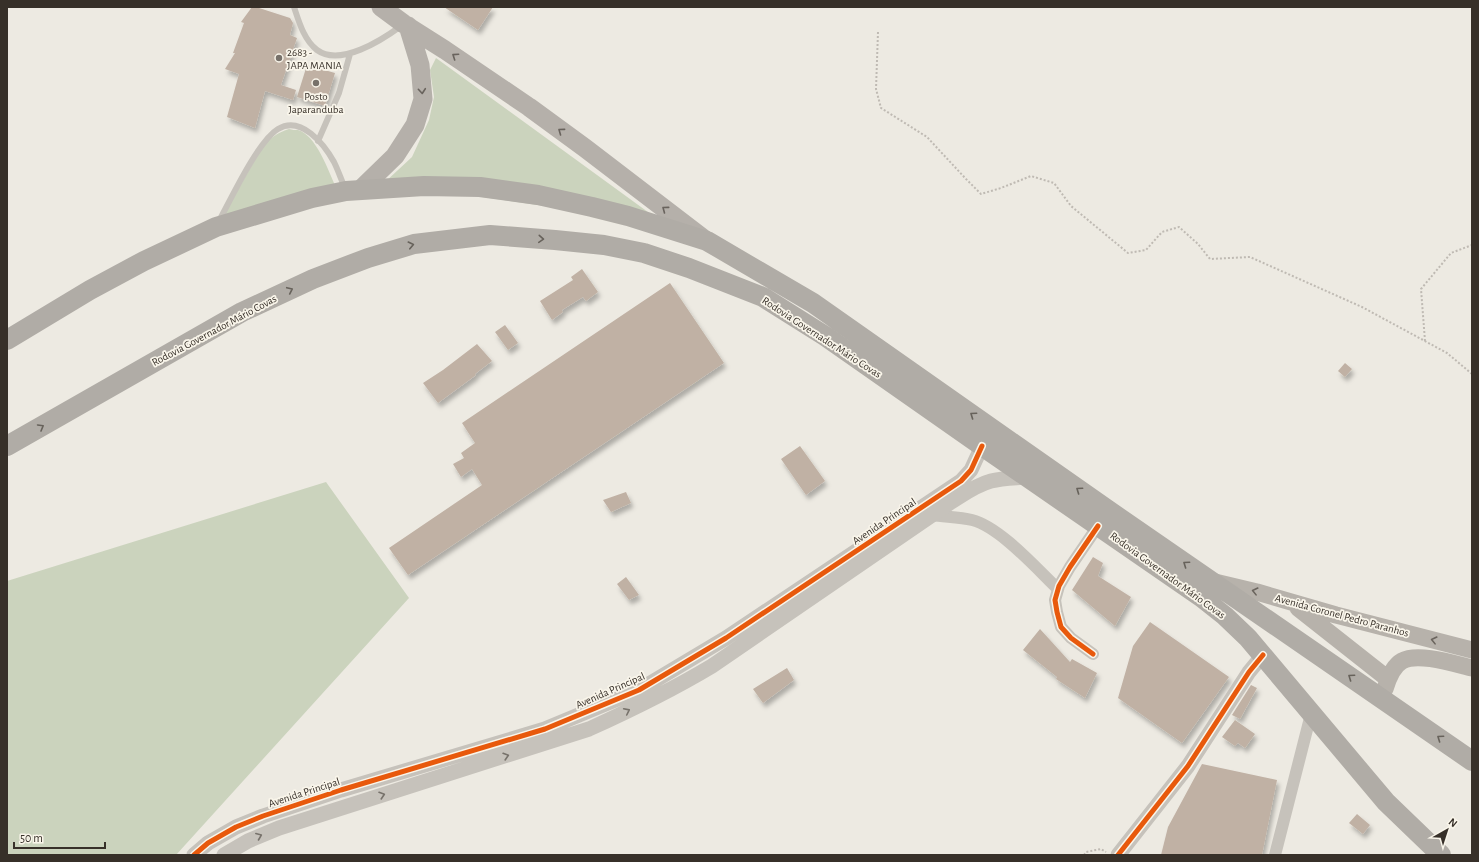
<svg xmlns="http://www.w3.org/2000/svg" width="1479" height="862" font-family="'Alegreya Sans',sans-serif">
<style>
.green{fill:#cbd3bd}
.building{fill:#c0b1a4;filter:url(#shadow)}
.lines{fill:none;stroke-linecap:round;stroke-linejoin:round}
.path{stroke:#bfbab3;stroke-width:2;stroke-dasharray:2 2;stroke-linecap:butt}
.service{stroke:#c6c2bb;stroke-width:6}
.minor{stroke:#c6c2bb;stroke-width:12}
.tertiary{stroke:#c6c2bb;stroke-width:15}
.secondary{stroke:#b7b2ab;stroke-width:17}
.primary{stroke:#b5b0aa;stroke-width:19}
.trunk{stroke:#b0aca6;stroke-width:20}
.cycleway-casing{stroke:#f9f5ea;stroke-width:8}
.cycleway{stroke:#e8590c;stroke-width:5}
.oneway{stroke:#69635d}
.oneway2{stroke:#67625b}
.oneway3{stroke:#6a645d}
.oneway4{stroke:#77726b}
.poi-dot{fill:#77716a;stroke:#f9f5ea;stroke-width:1.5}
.labels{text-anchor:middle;stroke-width:3.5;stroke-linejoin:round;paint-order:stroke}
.poi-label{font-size:11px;fill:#373029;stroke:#f9f5ea;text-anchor:start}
.street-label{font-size:11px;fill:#373029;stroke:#f9f5ea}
</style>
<defs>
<filter id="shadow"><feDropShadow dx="2.5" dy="4.5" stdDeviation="2" flood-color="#0004"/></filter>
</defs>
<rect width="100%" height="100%" fill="#edeae2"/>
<!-- green -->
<path class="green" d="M436,58L663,223L384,183L412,157L429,120L434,97L430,70Z
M289,129C292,130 295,130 298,130C316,135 328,170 335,185L221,220L262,147C270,138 277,133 289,129Z
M326,482L409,598L176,855H7V581Z"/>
<!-- building -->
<path class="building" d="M252,7H256L290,18L293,23L290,35L297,38L281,85L296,90L293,100L265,91L255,128L227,117L239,74L225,69L235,53H233L244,23L241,22Z
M444,7H493L478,30Z
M307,65L335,73L325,106L297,97Z
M582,269L598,292L586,301L583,297L562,310L563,312L552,320L540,301L573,280L571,277Z
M670,283L724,363L408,575L389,548L482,485L472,469L461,477L453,464L464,458L461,453L475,443L462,423Z
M505,325L518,343L508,350L495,332Z
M477,344L492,361L475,374L476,375L438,403L423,383L443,370Z
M1345,363L1352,369L1345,377L1338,371Z
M800,446L825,481L806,495L781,459Z
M626,492L631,503L611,512L603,500Z
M1093,557L1103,563L1098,576L1131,597L1115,626L1072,590Z
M626,577L639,595L629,600L617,584Z
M1150,622L1229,677L1182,743L1118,698L1133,646Z
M1040,629L1070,662L1072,659L1097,673L1085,698L1056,679L1057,677L1023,650Z
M787,668L794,680L763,703L753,689Z
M1251,685L1257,688L1240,719L1232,715Z
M1235,720L1255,734L1245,748L1238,743L1235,746L1222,737Z
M1202,764L1277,780L1262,855H1161L1168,827Z
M1357,814L1370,825L1363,834L1349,823Z"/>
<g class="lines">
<!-- path -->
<path class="path" d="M878,32L876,89L881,108L927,137L966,179L981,194L1001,188L1031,176L1054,183L1071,206L1128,253L1146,250L1162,232L1179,227L1198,244L1210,259L1250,257L1362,307L1447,353L1472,374
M1425,341L1421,289L1451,253L1472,245
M1084,855L1086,852L1101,849L1106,852"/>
<!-- service -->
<path class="service" d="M294,7C299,22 304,40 317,50C340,67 382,40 401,26
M318,141L339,93L350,54
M219,221C231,199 258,141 278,129C301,115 324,144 334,162C338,170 341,179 345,188"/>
<!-- minor -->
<path class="minor" d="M932,515C945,517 959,517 972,520C1000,527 1037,569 1058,589
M1093,654L1071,638L1061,627L1057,612L1055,600L1059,586L1070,567L1098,526
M1275,855L1311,714"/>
<!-- tertiary -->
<path class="tertiary" d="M194,855L208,843L236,827L263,816L341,790L545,729L639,690L726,638L961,481L971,470L982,446
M224,855L248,841L279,828L589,729C631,710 672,690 712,666L951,502C964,494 976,485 991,481C1002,478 1015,478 1026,477
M1118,855L1188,766L1249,672L1263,655"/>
<!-- secondary -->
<path class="secondary" d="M1215,582L1257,592L1336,615L1472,650
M1298,608L1388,679
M1385,689C1388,679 1393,666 1402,661C1418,652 1455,664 1472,668"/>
<!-- primary -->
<path class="primary" d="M381,7L404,24L445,50L529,107L585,148L704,239
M360,190L395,156L415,125L423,99L420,65L408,26"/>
<!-- trunk -->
<path class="trunk" d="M7,340L90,290L144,261L216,227L312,198L346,191L424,186L480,187L538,195L592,207L628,216L707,241L813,303L1108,510L1472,761
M7,446L242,312L313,279L368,258L414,244L490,235L555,240L604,245L644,253L689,268L763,297L825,336L982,446L1201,597L1225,616L1248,638L1386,802L1441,855"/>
<defs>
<path id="cycleway" d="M1093,654L1071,638L1061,627L1057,612L1055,600L1059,586L1070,567L1098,526
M194,855L208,843L236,827L263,816L341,790L545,729L639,690L726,638L961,481L971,470L982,446
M1118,855L1188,766L1249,672L1263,655"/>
</defs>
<!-- cycleway casing -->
<use href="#cycleway" class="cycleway-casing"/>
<!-- cycleway -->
<use href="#cycleway" class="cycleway"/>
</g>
<!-- one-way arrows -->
<defs><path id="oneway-chevron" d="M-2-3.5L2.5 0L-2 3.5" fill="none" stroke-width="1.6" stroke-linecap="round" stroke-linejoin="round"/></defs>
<g class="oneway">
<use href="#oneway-chevron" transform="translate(455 56) rotate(-146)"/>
<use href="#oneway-chevron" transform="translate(422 91) rotate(85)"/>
<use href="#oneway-chevron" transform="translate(561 131) rotate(-144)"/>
<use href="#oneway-chevron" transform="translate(665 209) rotate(-143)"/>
</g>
<g class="oneway2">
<use href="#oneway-chevron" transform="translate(541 239) rotate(4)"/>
<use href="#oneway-chevron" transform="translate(411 245) rotate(-13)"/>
<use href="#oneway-chevron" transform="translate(290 290) rotate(-25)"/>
<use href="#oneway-chevron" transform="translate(973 415) rotate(-145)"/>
<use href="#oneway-chevron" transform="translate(41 427) rotate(-30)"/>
<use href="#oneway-chevron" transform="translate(1079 490) rotate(-145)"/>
<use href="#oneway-chevron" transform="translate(1186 564) rotate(-145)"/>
<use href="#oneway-chevron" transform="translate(1351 677) rotate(-145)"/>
<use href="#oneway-chevron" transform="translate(1440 738) rotate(-145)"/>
</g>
<g class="oneway3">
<use href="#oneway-chevron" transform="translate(1255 591) rotate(-166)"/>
<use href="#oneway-chevron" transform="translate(1434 640) rotate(-166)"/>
</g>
<g class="oneway4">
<use href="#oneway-chevron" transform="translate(627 711) rotate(-26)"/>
<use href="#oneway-chevron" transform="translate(506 756) rotate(-17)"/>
<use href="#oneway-chevron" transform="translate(382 795) rotate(-18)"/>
<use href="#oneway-chevron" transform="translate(259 836) rotate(-22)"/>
</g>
<!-- markers -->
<g class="poi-dot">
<circle cx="279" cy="58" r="4"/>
<circle cx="316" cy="83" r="4"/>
</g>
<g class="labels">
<!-- poi labels -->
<g class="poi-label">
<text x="287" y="56">2683 -<tspan x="287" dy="13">JAPA MANIA</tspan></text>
<text x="316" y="100" text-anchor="middle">Posto<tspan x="316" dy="13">Japaranduba</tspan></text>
</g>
<!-- street labels -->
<g class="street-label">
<text transform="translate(214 330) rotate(-28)" y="4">Rodovia Governador Mário Covas</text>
<text transform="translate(822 337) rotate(33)" y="4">Rodovia Governador Mário Covas</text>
<text transform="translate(884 521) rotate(-34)" y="4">Avenida Principal</text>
<text transform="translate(1168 575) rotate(36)" y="4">Rodovia Governador Mário Covas</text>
<text transform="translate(1342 615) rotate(15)" y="4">Avenida Coronel Pedro Paranhos</text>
<text transform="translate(610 690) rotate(-24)" y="4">Avenida Principal</text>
<text transform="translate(304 792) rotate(-18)" y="4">Avenida Principal</text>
</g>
</g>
<!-- border -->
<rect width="1479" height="862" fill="none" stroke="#373029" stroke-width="16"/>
<!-- north arrow -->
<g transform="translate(1447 830) rotate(39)" stroke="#f9f5ea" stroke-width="3" paint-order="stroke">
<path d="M0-3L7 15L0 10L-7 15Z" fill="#373029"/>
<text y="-6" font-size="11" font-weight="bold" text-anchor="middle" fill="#373029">N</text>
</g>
<!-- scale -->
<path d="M14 842v6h91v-6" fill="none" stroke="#373029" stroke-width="2"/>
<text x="20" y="842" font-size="12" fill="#373029" stroke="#f9f5ea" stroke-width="3" paint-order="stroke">50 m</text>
</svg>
